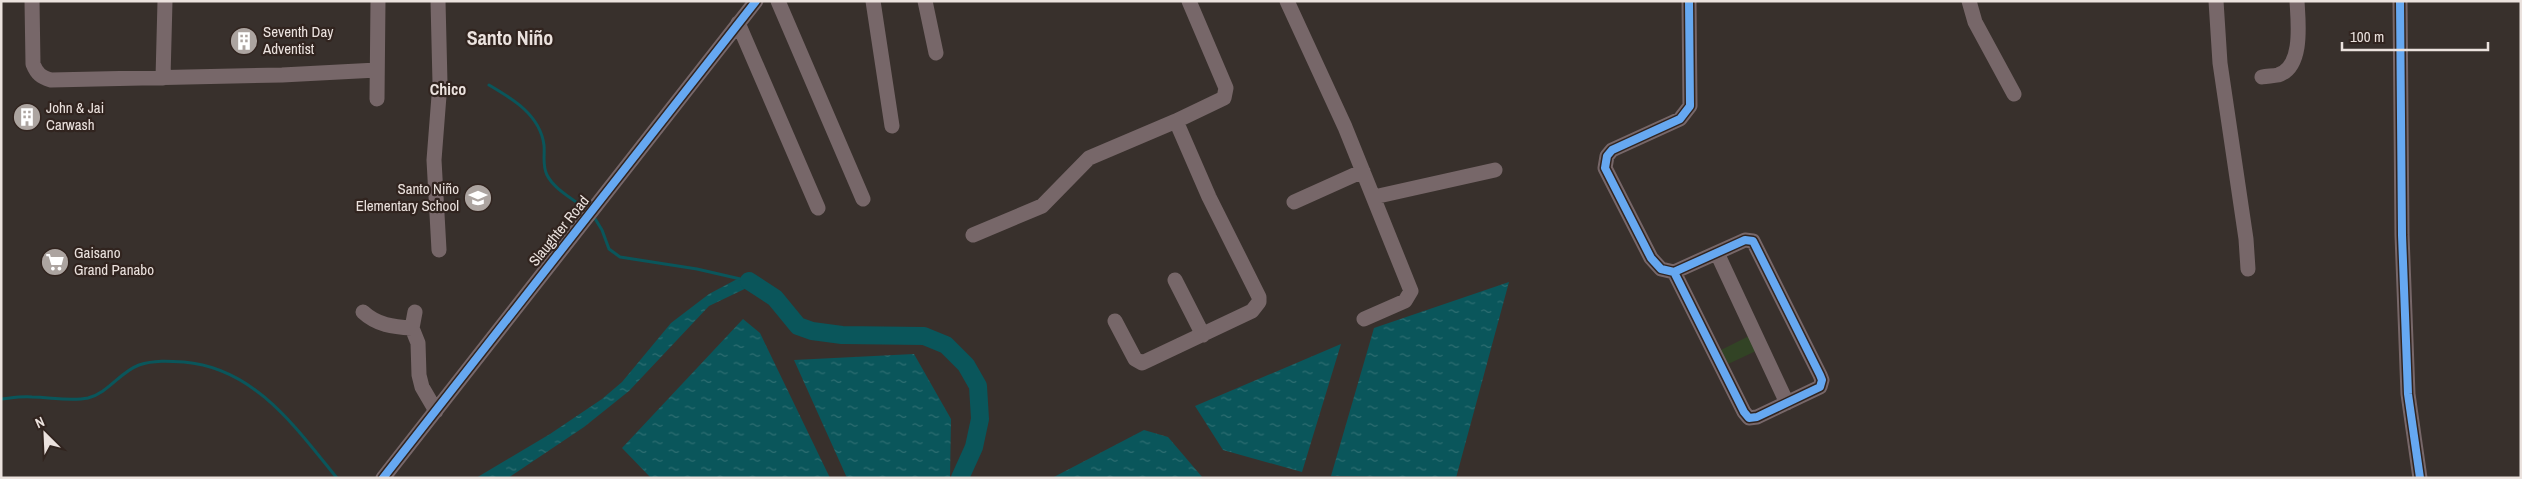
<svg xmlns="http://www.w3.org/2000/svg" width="2522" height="479" font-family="'Archivo Narrow',sans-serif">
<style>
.pitch{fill:#324325}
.water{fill:url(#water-ripples)}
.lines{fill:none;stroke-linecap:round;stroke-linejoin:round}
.stream{stroke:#0a565b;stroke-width:3}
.river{stroke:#0a565b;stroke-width:18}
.minor{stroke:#776769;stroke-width:15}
.cycleway-casing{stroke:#31241f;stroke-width:11}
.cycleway{stroke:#66a8f1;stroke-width:8}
.labels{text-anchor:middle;stroke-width:4.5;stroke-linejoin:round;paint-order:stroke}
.poi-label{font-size:15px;fill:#ebe2de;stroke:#31241f;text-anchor:start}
.street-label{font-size:15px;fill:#ebe2de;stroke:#31241f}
.neighbourhood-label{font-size:16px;font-weight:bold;fill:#ebe2de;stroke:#31241f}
.district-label{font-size:20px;font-weight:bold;fill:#ebe2de;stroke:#31241f}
</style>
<defs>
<pattern id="water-ripples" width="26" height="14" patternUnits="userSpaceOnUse" patternTransform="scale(1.25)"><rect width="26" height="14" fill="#0a565b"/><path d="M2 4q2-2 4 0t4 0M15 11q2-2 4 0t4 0" fill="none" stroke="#2e6e72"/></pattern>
</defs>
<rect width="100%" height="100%" fill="#38302c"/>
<!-- pitch -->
<path class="pitch" d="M1749,336L1756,351L1726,365L1719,351Z"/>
<!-- water -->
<path class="water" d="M739,278L755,284L709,306L629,391L584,427L508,478H476L550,434L602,399L622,382L671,323L709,294Z
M1509,282L1456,478L1331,476L1374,328Z
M743,319L760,333L830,478H651L622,448Z
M1341,344L1302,472L1223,450L1195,406Z
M914,354L951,419L950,478H847L794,360Z
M1144,430L1168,437L1203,478H1052Z"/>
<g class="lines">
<!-- stream -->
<path class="stream" d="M489,85C513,99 540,115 544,145C545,156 542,165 547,175C554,189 572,198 584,208
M594,217L602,230L609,249L620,257L697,269L749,281
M1,399C11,398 22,396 32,397C50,397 70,402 88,398C108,393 120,372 139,365C154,360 169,361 184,362C255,368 296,428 337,478"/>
<!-- river -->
<path class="river" d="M749,281L775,298L798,326L812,331L842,335L924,336L946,345L966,365L978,386L980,419L974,447L960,478"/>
<!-- minor -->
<path class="minor" d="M32,1L33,64C37,74 41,77 51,80L282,75L377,70
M438,1L440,83L434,160L439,250
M778,1L863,199
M873,1L892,126
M925,1L936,53
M1287,1L1345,127L1411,291L1405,301L1364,319
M1969,1L1975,22L2014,94
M2216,1L2220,63L2246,239L2248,269
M2400,1L2402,235L2408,394L2420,478
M738,23L818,208
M2262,77C2267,76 2273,76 2278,75C2304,67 2298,21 2297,1
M163,78L165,1
M377,99L378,1
M1374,197L1495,170
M1294,202L1363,171
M973,235L1042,206L1089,158L1176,121L1224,98L1226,88L1189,1
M1717,253L1787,403
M1674,272L1744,412L1749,418L1757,417L1820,387L1822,380L1820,375L1753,241L1745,240L1674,272L1661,269L1651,258L1605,168L1607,156L1612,150L1680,119L1690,106L1689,1
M1175,280L1203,335
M363,312C377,325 393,327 412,328
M415,312L412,328L418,343L419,375L422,387L436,411
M1115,321L1135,359L1142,363L1252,311L1259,302V297L1209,197L1176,121
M383,478L756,1"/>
<defs>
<path id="cycleway" d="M2400,1L2402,235L2408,394L2420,478
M1674,272L1744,412L1749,418L1757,417L1820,387L1822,380L1820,375L1753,241L1745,240L1674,272L1661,269L1651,258L1605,168L1607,156L1612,150L1680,119L1690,106L1689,1
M383,478L756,1"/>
</defs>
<!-- cycleway casing -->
<use href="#cycleway" class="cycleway-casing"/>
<!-- cycleway -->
<use href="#cycleway" class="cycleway"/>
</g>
<!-- icons -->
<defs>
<symbol id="building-disc" viewBox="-11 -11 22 22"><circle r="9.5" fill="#aca4a0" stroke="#31241f"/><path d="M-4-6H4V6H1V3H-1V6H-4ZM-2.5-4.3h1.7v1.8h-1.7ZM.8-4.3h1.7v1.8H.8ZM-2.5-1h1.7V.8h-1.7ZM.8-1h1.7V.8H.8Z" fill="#fff"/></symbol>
<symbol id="school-disc" viewBox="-11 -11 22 22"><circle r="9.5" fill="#aca4a0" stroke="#31241f"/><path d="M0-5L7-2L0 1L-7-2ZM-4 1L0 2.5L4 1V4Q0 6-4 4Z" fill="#fff"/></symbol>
<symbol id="supermarket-disc" viewBox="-11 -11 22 22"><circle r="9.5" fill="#aca4a0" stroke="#31241f"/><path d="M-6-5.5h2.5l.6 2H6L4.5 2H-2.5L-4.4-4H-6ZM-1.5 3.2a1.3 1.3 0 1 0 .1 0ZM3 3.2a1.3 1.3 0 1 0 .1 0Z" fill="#fff"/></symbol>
</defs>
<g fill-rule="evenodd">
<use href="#building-disc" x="228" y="25" width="32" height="32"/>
<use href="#building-disc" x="11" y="101" width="32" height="32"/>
<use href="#school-disc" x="462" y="182" width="32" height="32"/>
<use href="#supermarket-disc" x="39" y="246" width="32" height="32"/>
</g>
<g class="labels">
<!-- poi labels -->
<g class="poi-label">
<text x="263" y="37">Seventh Day<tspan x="263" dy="17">Adventist</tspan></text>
<text x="46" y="113">John &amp; Jai<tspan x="46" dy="17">Carwash</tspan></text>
<text x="459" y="194" text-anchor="end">Santo Niño<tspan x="459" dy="17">Elementary School</tspan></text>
<text x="74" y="258">Gaisano<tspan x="74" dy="17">Grand Panabo</tspan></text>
</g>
<!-- street labels -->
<g class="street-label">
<text transform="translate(559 231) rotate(-51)" y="5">Slaughter Road</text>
</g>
<!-- neighbourhood labels -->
<g class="neighbourhood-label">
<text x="448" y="95">Chico</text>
</g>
<!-- district labels -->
<g class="district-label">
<text x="510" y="45">Santo Niño</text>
</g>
</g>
<!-- border -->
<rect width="2522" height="479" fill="none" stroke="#ebe2de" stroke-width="5"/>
<!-- north arrow -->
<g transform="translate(45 434) rotate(336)" stroke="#31241f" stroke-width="4" paint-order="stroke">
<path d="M0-4L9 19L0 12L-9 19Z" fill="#ebe2de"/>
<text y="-8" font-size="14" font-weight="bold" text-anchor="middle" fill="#ebe2de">N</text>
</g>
<!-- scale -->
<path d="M2342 42v8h146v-8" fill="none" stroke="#ebe2de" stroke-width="2.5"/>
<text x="2350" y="42" font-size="15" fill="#ebe2de" stroke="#31241f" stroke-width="4" paint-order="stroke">100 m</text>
</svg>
